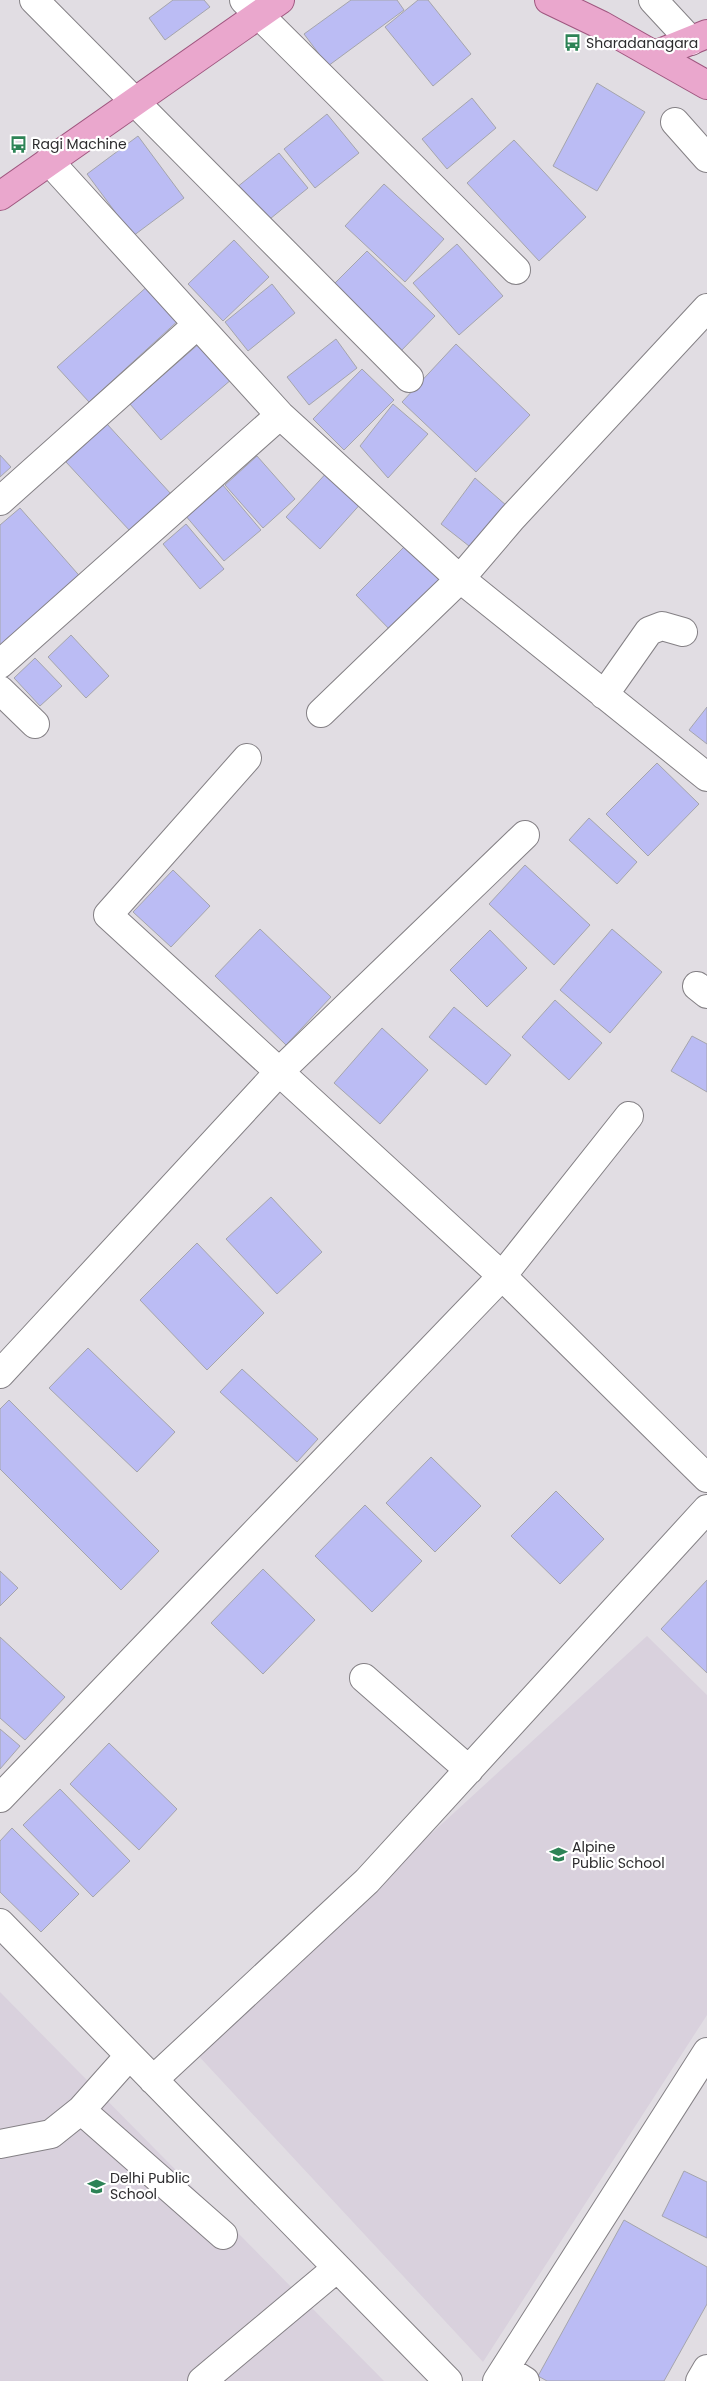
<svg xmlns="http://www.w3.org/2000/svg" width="707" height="2381" font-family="Poppins,sans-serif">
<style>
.built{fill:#d9d1dd}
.building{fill:#bbbcf4;stroke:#a5a5ac}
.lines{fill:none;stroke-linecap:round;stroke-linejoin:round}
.minor-casing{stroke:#848085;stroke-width:30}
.major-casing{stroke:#9f567f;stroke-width:30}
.minor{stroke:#fff;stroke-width:28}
.major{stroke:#eaa7cd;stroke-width:28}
.labels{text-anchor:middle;stroke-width:4.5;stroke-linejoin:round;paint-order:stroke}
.poi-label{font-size:14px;fill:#2d2c2e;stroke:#fff;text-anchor:start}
</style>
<rect width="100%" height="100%" fill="#e1dde3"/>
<!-- built -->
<path class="built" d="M647,1636L707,1695V2015L483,2362L194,2051Z
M0,1992L384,2381H0Z"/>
<!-- building -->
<path class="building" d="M173,0H204L210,7L165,40L149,18Z
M351,0H397L404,10L328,66L304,34Z
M418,0H428L471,54L433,86L385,27Z
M597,83L645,112L597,191L553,166Z
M472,98L496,128L447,169L422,139Z
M327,114L359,153L315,188L284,149Z
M138,136L184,198L133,236L87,174Z
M514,140L586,217L539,261L467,183Z
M279,153L308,188L265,223L236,188Z
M384,184L444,239L405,282L345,226Z
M234,240L269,277L223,321L188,284Z
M457,244L503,296L459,335L413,283Z
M367,251L435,316L398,354L330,288Z
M150,284L181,318L89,402L57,367Z
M272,284L295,313L248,351L225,322Z
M336,339L357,368L309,405L287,377Z
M201,342L232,379L161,440L130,404Z
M456,344L530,415L476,472L402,402Z
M362,369L394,400L344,450L313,419Z
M393,404L428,434L388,478L360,446Z
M107,424L171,494L130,531L66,462Z
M0,455L11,467L0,477Z
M257,456L295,499L263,528L225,485Z
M330,469L364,500L320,549L286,517Z
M475,478L507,506L469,546L441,524Z
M222,484L261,530L224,561L185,515Z
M20,508L84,581L0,655V525Z
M186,524L224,569L200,589L163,544Z
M411,540L450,579L395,635L356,595Z
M71,635L109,676L86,698L48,657Z
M35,658L62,686L40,706L14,678Z
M707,707V744L689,730Z
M657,763L699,804L648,856L606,814Z
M589,818L637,862L617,884L569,840Z
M525,865L590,925L554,965L489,904Z
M173,870L210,906L171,947L133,912Z
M260,929L331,997L286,1045L215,976Z
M612,929L662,972L610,1033L560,990Z
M490,930L527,968L487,1007L450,970Z
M555,1000L602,1043L569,1080L522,1037Z
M454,1007L511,1055L486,1085L429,1037Z
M382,1028L428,1070L380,1124L334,1083Z
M692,1036L707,1044V1092L671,1071Z
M271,1197L322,1252L277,1294L226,1239Z
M197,1243L264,1313L207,1370L140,1300Z
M88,1348L175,1432L137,1472L49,1388Z
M242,1369L318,1439L297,1462L220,1392Z
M9,1400L159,1551L121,1590L0,1469V1409Z
M431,1457L481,1506L435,1552L386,1503Z
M556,1491L604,1539L560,1584L511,1536Z
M365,1505L422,1561L372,1612L315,1556Z
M263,1569L315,1620L263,1674L211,1623Z
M0,1571L18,1588L0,1606Z
M707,1580V1673L661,1629Z
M0,1637L65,1697L25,1740L0,1718Z
M0,1729L20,1746L0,1769Z
M109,1743L177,1809L139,1850L70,1784Z
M60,1789L130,1861L93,1897L23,1825Z
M12,1828L79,1894L41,1932L0,1892V1841Z
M684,2171L707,2182V2238L662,2216Z
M624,2220L707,2267V2304L664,2381H547L538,2376Z"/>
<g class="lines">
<defs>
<path id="minor" d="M34,0L409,378
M244,0L516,270
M653,0L691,41
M675,122L707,158
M49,161L280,415L452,572L707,777
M0,501L197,325
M0,664L280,415
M0,690L35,724
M604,695L649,631L662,626L683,632
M321,713L460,579L512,518L707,308
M247,758L108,915L502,1276L707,1478
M697,986L707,994
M0,1374L278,1073L525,835
M364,1678L469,1770
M0,1798L502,1276L629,1116
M0,1923L448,2381
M129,2056L81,2110L223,2235
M153,2080L367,1881L707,1509
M0,2144L51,2134L81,2110
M506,2369L525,2381
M202,2381L337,2268
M497,2381L707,2052
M700,2381L707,2369"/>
<path id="major" d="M549,0L601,25L707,85
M655,55L707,34
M0,196L280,0"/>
</defs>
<!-- minor casing -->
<use href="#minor" class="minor-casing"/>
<!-- major casing -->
<use href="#major" class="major-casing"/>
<!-- minor -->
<use href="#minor" class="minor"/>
<!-- major -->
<use href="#major" class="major"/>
</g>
<!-- icons -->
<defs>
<symbol id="bus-bare" viewBox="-9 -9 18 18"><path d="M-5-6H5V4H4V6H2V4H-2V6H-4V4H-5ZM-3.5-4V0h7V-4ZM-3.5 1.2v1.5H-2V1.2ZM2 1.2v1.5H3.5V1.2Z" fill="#2d8356" stroke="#fff" stroke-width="2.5" paint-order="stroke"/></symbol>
<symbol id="school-bare" viewBox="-9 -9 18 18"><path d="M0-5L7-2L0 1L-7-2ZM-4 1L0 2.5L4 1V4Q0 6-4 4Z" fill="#2d8356" stroke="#fff" stroke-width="2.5" paint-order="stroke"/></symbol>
</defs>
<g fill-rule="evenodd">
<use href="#bus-bare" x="560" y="30" width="25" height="25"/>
<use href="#bus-bare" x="6" y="132" width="25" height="25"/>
<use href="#school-bare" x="546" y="1842" width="25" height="25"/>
<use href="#school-bare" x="84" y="2174" width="25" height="25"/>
</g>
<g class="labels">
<!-- poi labels -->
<g class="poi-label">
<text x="586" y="48">Sharadanagara</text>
<text x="32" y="149">Ragi Machine</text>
<text x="572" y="1852">Alpine<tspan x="572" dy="16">Public School</tspan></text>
<text x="110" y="2183">Delhi Public<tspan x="110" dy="16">School</tspan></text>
</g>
</g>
</svg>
